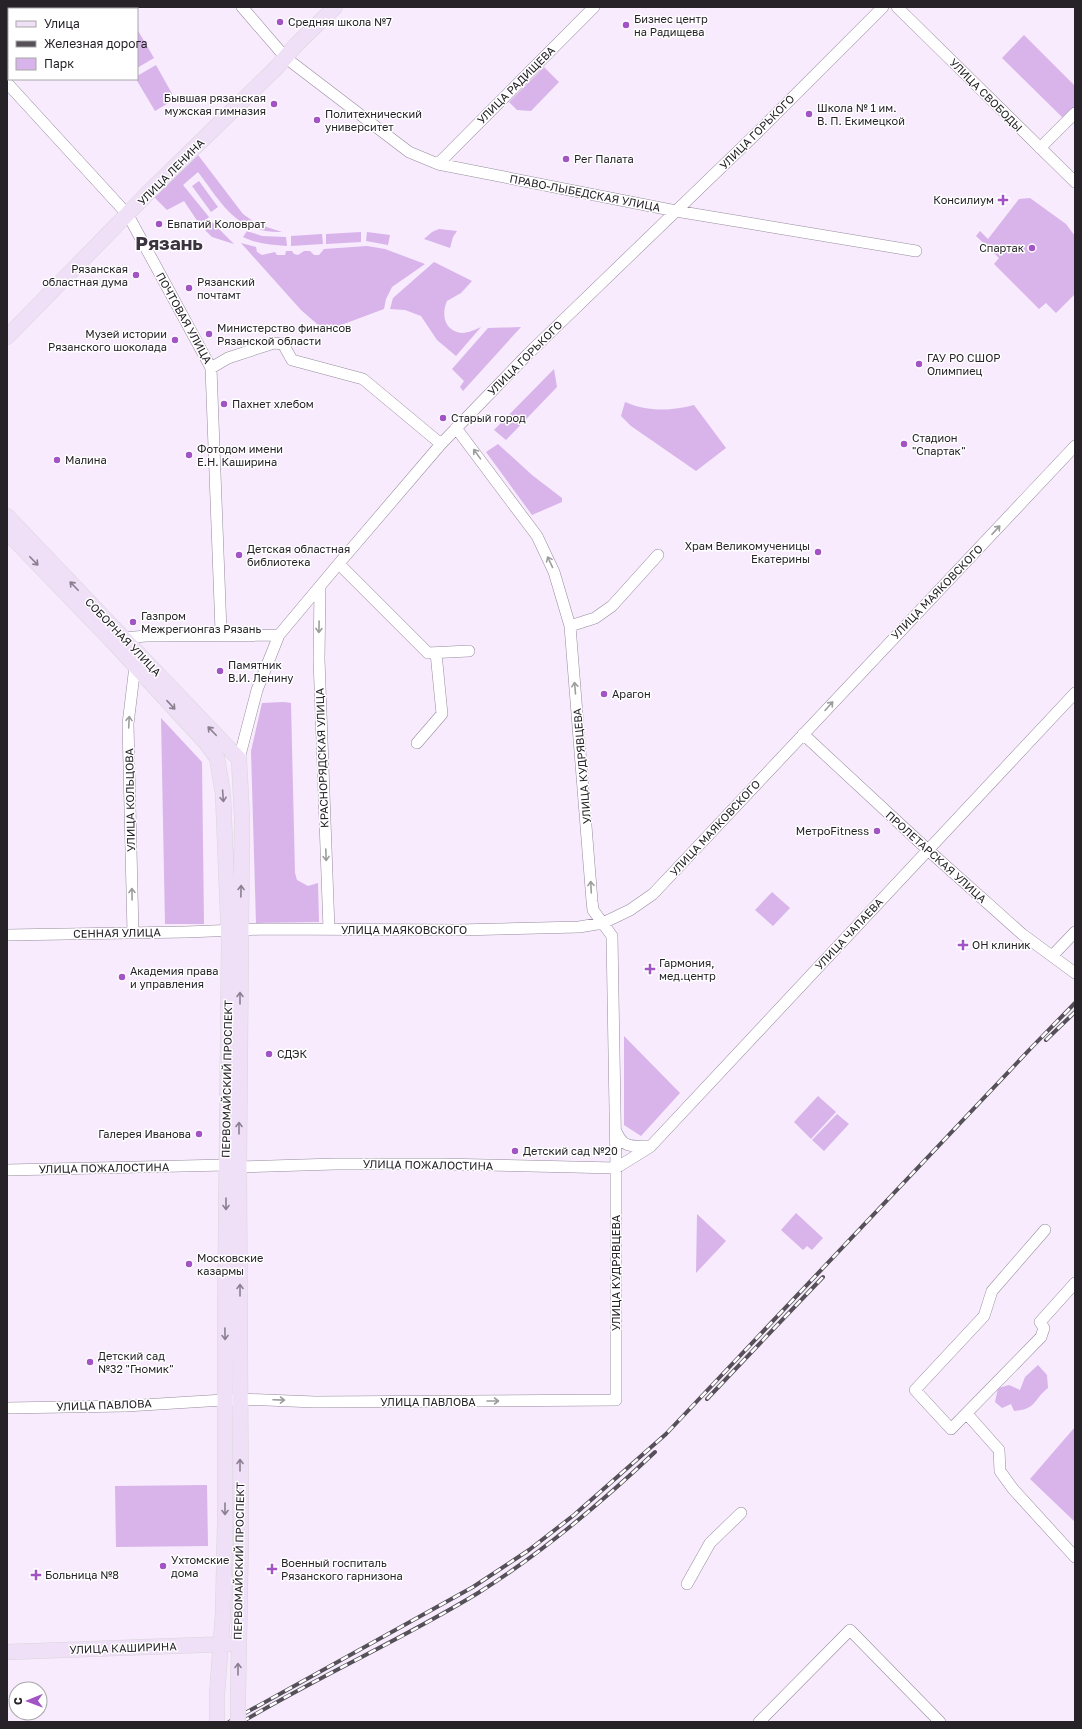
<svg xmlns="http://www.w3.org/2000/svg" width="1082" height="1729" font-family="'Golos Text',sans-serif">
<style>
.green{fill:#d8b4ea}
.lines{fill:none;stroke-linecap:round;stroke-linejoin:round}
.minor-casing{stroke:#968c9c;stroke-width:12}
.major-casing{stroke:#d8d7d8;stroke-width:16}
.minor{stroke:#fff;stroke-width:11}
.major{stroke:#efdff7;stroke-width:15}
.rail-casing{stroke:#565059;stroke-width:4}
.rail{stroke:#fff;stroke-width:2.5;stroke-dasharray:8;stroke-linecap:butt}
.major-bridge-casing{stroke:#d8d7d8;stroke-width:16;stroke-linecap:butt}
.major-bridge{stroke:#efdff7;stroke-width:15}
.oneway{stroke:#9d9c9e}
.oneway2{stroke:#8a8090}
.poi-dot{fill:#a253c4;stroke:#fff;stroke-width:1.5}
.labels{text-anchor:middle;stroke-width:3;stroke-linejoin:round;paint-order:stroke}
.poi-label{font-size:11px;fill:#262228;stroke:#fff;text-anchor:start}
.street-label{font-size:11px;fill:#262228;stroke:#fff}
.town-label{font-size:19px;font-weight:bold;fill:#3c3341;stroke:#fff}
</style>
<rect width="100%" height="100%" fill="#f7ebfd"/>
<!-- green -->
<path class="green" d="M137,29L154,58L137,68Z
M1024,35L1075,86V108L1064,119L1002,58Z
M156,65L175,99L155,111L136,79L137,76Z
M544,67L559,82L531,111L517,110L509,102Z
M195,151L243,214L257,224L282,232C236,233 223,205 198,172L183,185L209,217L200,225L184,201L167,210L151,194Z
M199,181L218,207L211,212L192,186Z
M1030,198L1066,224L1075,236V294L1056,313L1046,303L1039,309L994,264L999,258L976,236L980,231L988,239L1019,199Z
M212,222L234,244L212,237L205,230Z
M439,229L457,231L453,237L450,248L424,239L432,232Z
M247,231L262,236L286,237L287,246C272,245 257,244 243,237Z
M361,232V242L326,244V234Z
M367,232L390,235L388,245L366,241Z
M322,234L323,244L291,246V236Z
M241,243L256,247L257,252L262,255L275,252L277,255H285L286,251H292L294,254L298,255L304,251H310L314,255H319L324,249L367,246L385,249L425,264L392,287L386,299L384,309L325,331L301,310Z
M434,262L472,281L461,293L447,301C442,312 443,328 457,332C465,335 474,330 481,327L456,356L437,340L421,316L405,310L390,309L393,298Z
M521,327L463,391L460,387L464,381L452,369L488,328Z
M554,369L557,387L506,440L494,430Z
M625,402C648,412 671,411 694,405L726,448L696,471L631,426L621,416Z
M498,444L532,475L562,498V502L532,515L486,452Z
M284,702L291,703L295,873L297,880L308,886L318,883L319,922L256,923L251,751L262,703Z
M161,718L202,762L204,924H165Z
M772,892L790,908L773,926L755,910Z
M624,1036L680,1093L641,1136L624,1125Z
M818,1096L836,1112L811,1139L794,1122Z
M837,1114L849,1124L824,1151L812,1140Z
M796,1213L823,1238L812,1250L807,1246L803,1250L781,1230Z
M697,1214L726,1241L696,1273Z
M1038,1365L1047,1375L1048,1388C1032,1401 1037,1409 1014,1411L1011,1404L1002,1408L995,1402L998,1388L1009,1385L1020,1390L1025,1377Z
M1075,1427V1522L1030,1479Z
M207,1485L208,1546L116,1547L115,1486Z"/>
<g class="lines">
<defs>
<path id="minor" d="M242,7L286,58L409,152L438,164L676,211L916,251
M897,7L1075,182
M7,83L128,215L211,368L221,631
M1040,148L1075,113
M438,164L594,7
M211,368L228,358L274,343L283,344L292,360L363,379L441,444
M339,564L428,653L469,651
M320,588L319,659L329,929
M570,626L595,618L612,606L658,555
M124,638L146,636L279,635
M803,734L928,850L1022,934L1075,973
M417,743L442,714L436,653
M239,759L257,690L279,635L341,561L441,444L528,354L762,128L883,7
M133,933L128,724L135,666
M7,935L186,932L264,929L458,930L579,927L603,923L630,910L653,894L1075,446
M1052,956L1075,932
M616,1131C623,1149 633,1146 649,1146
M239,1167L335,1164H441L616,1168
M616,1168L650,1147L1075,693
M7,1170L226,1165
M1045,1230L992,1291L984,1316L915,1390L951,1429L1041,1337L1044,1328L1040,1322L1075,1283
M7,1408L126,1406L240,1399L315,1402L616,1400V1168L612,936L593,910L592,901L570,626L554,572L537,536L456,428
M967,1414L999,1450L1000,1471L1013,1489L1075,1557
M687,1584L710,1543L741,1513
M759,1722L850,1630L940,1722"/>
<path id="major" d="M7,337L147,194L277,67L296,45L335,7
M7,516L239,759L242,818L239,1167L241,1534L238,1695
M7,532L115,644L207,744L217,758L223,794L229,942L225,1323V1523L223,1613L217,1695V1722
M7,1652L229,1644"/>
</defs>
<!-- minor casing -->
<use href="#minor" class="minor-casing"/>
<!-- major casing -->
<use href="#major" class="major-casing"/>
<!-- minor -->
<use href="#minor" class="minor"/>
<!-- major -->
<use href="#major" class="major"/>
<defs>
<path id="rail" d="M1046,1040L1075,1012
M707,1399L823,1277
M229,1722L473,1587L529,1550L574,1515L666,1434L1032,1047L1075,1003
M242,1722C319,1676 401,1640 478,1593C542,1553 600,1504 655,1452"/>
</defs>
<!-- rail casing -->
<use href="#rail" class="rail-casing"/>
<!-- rail -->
<use href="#rail" class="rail"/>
<defs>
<path id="major-bridge" d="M238,1695V1722"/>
</defs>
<!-- major-bridge casing -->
<use href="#major-bridge" class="major-bridge-casing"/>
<!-- major-bridge -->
<use href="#major-bridge" class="major-bridge"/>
</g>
<!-- one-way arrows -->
<defs><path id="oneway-shaft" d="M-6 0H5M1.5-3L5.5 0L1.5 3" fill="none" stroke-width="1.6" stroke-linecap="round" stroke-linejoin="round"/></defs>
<g class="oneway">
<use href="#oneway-shaft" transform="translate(477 454) rotate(-126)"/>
<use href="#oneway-shaft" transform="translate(996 530) rotate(-47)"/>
<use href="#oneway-shaft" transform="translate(550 562) rotate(-115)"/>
<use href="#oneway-shaft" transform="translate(319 627) rotate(91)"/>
<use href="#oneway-shaft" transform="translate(575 688) rotate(-95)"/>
<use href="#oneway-shaft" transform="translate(829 706) rotate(-48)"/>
<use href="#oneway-shaft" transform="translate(129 722) rotate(-87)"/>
<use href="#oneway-shaft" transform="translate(326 855) rotate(88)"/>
<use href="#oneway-shaft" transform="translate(591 887) rotate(-93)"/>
<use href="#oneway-shaft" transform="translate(132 894) rotate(-91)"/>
<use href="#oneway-shaft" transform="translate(279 1400) rotate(2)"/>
<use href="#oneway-shaft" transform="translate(493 1401)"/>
</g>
<g class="oneway2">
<use href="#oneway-shaft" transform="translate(34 561) rotate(46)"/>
<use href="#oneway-shaft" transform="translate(74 586) rotate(-134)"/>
<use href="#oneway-shaft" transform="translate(171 705) rotate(47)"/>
<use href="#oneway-shaft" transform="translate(212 731) rotate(-134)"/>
<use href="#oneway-shaft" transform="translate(223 796) rotate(86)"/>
<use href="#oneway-shaft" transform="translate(241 891) rotate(-89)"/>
<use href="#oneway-shaft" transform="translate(240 998) rotate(-90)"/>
<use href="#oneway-shaft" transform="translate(239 1128) rotate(-90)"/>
<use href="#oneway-shaft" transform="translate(226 1204) rotate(90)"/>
<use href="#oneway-shaft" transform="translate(240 1290) rotate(-90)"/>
<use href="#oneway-shaft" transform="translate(225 1334) rotate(89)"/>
<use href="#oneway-shaft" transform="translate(240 1465) rotate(-90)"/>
<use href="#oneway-shaft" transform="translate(225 1509) rotate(90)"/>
<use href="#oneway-shaft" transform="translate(238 1669) rotate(-90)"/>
</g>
<!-- markers -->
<g class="poi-dot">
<circle cx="280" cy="22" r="4"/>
<circle cx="626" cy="25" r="4"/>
<circle cx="274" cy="104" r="4"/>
<circle cx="809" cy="114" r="4"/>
<circle cx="317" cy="120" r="4"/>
<circle cx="566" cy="159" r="4"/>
<path d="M1001 194h4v4h4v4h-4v4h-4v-4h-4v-4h4z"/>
<circle cx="159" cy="224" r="4"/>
<circle cx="1032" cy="248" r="4"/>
<circle cx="136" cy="275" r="4"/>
<circle cx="189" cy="288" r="4"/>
<circle cx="209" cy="334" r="4"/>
<circle cx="175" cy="340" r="4"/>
<circle cx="919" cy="364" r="4"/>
<circle cx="224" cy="404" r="4"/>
<circle cx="443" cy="418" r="4"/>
<circle cx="904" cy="444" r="4"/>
<circle cx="189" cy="455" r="4"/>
<circle cx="57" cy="460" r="4"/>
<circle cx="818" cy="552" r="4"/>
<circle cx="239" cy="555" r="4"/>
<circle cx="133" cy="622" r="4"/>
<circle cx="220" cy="671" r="4"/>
<circle cx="604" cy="694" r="4"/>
<circle cx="877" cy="831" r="4"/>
<path d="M961 939h4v4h4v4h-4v4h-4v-4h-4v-4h4z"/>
<path d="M648 963h4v4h4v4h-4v4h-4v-4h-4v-4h4z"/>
<circle cx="122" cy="977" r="4"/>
<circle cx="269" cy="1054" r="4"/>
<circle cx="199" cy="1134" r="4"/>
<circle cx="515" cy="1151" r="4"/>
<circle cx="189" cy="1264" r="4"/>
<circle cx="90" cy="1362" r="4"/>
<circle cx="163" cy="1566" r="4"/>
<path d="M270 1563h4v4h4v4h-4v4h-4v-4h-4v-4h4z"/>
<path d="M34 1569h4v4h4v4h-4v4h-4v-4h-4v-4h4z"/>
</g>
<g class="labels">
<!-- poi labels -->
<g class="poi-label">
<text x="634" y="23">Бизнес центр<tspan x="634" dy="13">на Радищева</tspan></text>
<text x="288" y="26">Средняя школа №7</text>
<text x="266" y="102" text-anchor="end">Бывшая рязанская<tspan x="266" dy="13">мужская гимназия</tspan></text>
<text x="817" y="112">Школа № 1 им.<tspan x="817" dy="13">В. П. Екимецкой</tspan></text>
<text x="325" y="118">Политехнический<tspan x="325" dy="13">университет</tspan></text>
<text x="574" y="163">Рег Палата</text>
<text x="994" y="204" text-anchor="end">Консилиум</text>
<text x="167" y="228">Евпатий Коловрат</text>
<text x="1024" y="252" text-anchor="end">Спартак</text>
<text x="128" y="273" text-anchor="end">Рязанская<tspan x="128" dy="13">областная дума</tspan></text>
<text x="197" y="286">Рязанский<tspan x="197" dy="13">почтамт</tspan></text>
<text x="217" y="332">Министерство финансов<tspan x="217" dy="13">Рязанской области</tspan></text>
<text x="167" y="338" text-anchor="end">Музей истории<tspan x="167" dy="13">Рязанского шоколада</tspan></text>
<text x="927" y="362">ГАУ РО СШОР<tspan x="927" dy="13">Олимпиец</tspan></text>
<text x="232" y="408">Пахнет хлебом</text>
<text x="451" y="422">Старый город</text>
<text x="912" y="442">Стадион<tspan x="912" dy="13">"Спартак"</tspan></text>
<text x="197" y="453">Фотодом имени<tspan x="197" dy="13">Е.Н. Каширина</tspan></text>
<text x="65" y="464">Малина</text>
<text x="810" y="550" text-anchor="end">Храм Великомученицы<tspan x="810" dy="13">Екатерины</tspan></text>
<text x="247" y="553">Детская областная<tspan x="247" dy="13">библиотека</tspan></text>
<text x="141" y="620">Газпром<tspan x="141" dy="13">Межрегионгаз Рязань</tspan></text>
<text x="228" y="669">Памятник<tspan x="228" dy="13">В.И. Ленину</tspan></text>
<text x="612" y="698">Арагон</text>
<text x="869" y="835" text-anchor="end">МетроFitness</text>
<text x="972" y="949">ОН клиник</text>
<text x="659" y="967">Гармония,<tspan x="659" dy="13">мед.центр</tspan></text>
<text x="130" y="975">Академия права<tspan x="130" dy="13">и управления</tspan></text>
<text x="277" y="1058">СДЭК</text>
<text x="191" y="1138" text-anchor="end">Галерея Иванова</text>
<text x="523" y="1155">Детский сад №20</text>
<text x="197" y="1262">Московские<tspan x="197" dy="13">казармы</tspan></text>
<text x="98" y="1360">Детский сад<tspan x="98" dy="13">№32 "Гномик"</tspan></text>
<text x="171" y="1564">Ухтомские<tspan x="171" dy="13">дома</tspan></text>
<text x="281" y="1567">Военный госпиталь<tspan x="281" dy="13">Рязанского гарнизона</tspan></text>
<text x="45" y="1579">Больница №8</text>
</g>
<!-- street labels -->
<g class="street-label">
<text transform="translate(516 85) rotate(-45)" y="4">УЛИЦА РАДИЩЕВА</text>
<text transform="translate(986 95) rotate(45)" y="4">УЛИЦА СВОБОДЫ</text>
<text transform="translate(757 132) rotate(-45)" y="4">УЛИЦА ГОРЬКОГО</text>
<text transform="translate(171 172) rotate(-45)" y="4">УЛИЦА ЛЕНИНА</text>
<text transform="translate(585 193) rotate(11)" y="4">ПРАВО-ЛЫБЕДСКАЯ УЛИЦА</text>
<text transform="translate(184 318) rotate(61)" y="4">ПОЧТОВАЯ УЛИЦА</text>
<text transform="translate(525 358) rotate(-45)" y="4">УЛИЦА ГОРЬКОГО</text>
<text transform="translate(937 592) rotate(-46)" y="4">УЛИЦА МАЯКОВСКОГО</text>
<text transform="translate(123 637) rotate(46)" y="4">СОБОРНАЯ УЛИЦА</text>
<text transform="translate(322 758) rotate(-92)" y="4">КРАСНОРЯДСКАЯ УЛИЦА</text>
<text transform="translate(582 766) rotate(-95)" y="4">УЛИЦА КУДРЯВЦЕВА</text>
<text transform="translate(130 800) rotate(-91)" y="4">УЛИЦА КОЛЬЦОВА</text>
<text transform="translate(715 828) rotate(-47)" y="4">УЛИЦА МАЯКОВСКОГО</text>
<text transform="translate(936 857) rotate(42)" y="4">ПРОЛЕТАРСКАЯ УЛИЦА</text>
<text x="404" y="934">УЛИЦА МАЯКОВСКОГО</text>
<text transform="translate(117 933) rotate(-1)" y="4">СЕННАЯ УЛИЦА</text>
<text transform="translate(849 934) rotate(-47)" y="4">УЛИЦА ЧАПАЕВА</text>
<text transform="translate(227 1079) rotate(-89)" y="4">ПЕРВОМАЙСКИЙ ПРОСПЕКТ</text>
<text transform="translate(428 1165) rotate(1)" y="4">УЛИЦА ПОЖАЛОСТИНА</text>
<text transform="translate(104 1168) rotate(-1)" y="4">УЛИЦА ПОЖАЛОСТИНА</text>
<text transform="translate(616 1273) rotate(-90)" y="4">УЛИЦА КУДРЯВЦЕВА</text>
<text x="428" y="1406">УЛИЦА ПАВЛОВА</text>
<text transform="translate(104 1405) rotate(-2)" y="4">УЛИЦА ПАВЛОВА</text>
<text transform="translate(239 1561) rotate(-89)" y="4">ПЕРВОМАЙСКИЙ ПРОСПЕКТ</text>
<text transform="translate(123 1648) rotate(-2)" y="4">УЛИЦА КАШИРИНА</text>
</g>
<!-- town labels -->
<g class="town-label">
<text x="169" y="250">Рязань</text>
</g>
</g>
<!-- border -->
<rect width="1082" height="1729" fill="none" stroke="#262228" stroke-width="16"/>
<!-- legend -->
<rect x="8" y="8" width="130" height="72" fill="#ffffff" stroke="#a8a7a9"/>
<rect x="16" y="21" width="20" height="6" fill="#efdff7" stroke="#a8a7a9"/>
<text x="44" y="28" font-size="12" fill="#262228">Улица</text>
<rect x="16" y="41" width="20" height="6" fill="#565059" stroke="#a8a7a9"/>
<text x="44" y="48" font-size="12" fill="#262228">Железная дорога</text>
<rect x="16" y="58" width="20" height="12" fill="#d8b4ea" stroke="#a8a7a9"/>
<text x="44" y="68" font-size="12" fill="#262228">Парк</text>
<!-- north arrow -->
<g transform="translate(28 1701) rotate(269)"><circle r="19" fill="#ffffff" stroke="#a8a7a9"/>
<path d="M0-3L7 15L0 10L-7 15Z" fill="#a253c4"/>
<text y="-6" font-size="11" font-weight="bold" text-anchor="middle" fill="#262228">С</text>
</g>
</svg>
